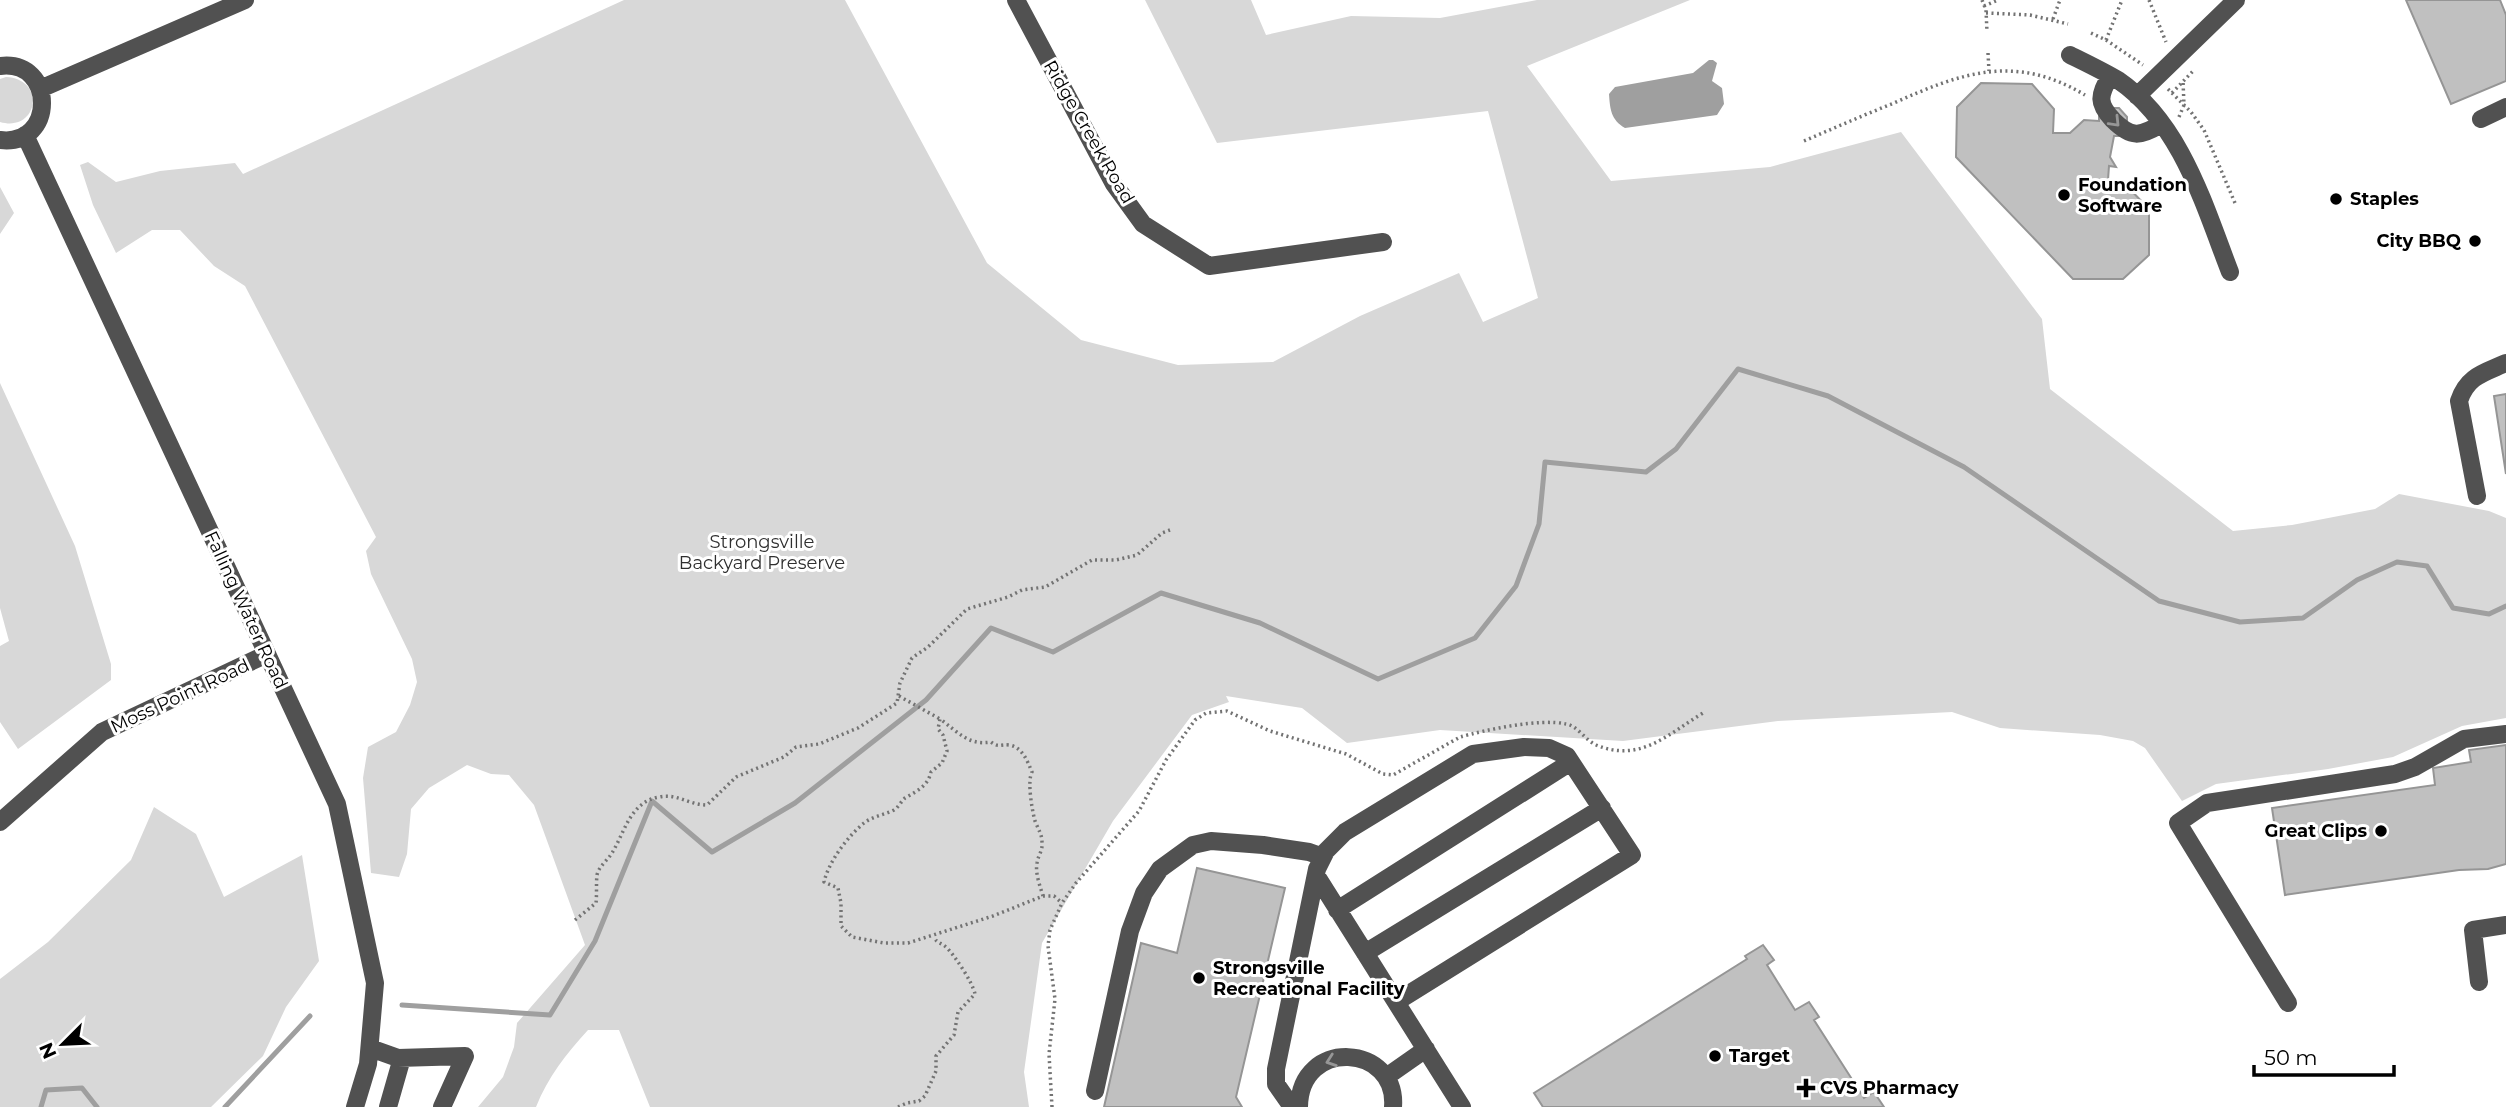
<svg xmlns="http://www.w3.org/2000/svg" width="2506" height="1107" font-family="Montserrat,sans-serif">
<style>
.green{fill:#d8d8d8}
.water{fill:#9f9f9f}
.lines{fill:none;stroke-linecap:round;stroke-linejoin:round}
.stream{stroke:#9f9f9f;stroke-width:5}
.building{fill:#c0c0c0;stroke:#959595;stroke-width:2}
.path{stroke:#737373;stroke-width:3.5;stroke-dasharray:2 3.5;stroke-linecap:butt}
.minor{stroke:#515151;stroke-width:18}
.oneway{stroke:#979797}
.poi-dot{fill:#000;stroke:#fff;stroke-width:2.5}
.labels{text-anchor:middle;stroke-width:6;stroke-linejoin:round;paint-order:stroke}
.street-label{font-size:18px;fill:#000;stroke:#fff}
.poi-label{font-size:18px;font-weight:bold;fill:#000;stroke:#fff;text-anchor:start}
.park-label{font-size:18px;fill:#2f2f2f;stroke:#fff}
</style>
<rect width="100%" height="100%" fill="#fff"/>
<!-- green -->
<path class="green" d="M624,0H845L987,263L1081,340L1178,365L1273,362L1360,316L1459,273L1483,322L1538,298L1488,111L1217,143L1145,0H1251L1266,35L1351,16L1440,18L1537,0H1690L1527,66L1611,181L1770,167L1901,132L2042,319L2050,389L2233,531L2292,525L2375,509L2399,494L2489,511L2506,518V718L2462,726L2393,757L2328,769L2216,784L2182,801L2145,748L2133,741L2100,735L2000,728L1952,712L1778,721L1623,741L1440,730L1347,743L1302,708L1226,696L1229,702L1192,715L1113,821L1042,943L1024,1072L1029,1107H650L619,1030H588C566,1054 548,1077 536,1107H478L503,1077L514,1047L517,1023L585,945L534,805L509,775L491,774L467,765L429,788L411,809L407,854L399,877L371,873L363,778L368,747L396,732L410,705L417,682L412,659L371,574L366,551L376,537L245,286L214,266L180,230H152L116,253L93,205L80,165L88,162L116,182L160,171L235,163L243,174Z
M6,77C47,79 38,133 0,122V79Z
M0,187L14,213L0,234Z
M0,383L75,546L111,664V680L18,749L0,722V646L9,641L0,608Z
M154,807L196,834L224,897L302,855L319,961L286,1007L263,1056L211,1107H0V979L48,942L131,860Z"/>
<!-- water -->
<path class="water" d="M1709,60H1713L1717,63L1712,81L1722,88L1724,104L1717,115L1625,128C1611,120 1610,109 1609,94L1615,87L1693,73Z"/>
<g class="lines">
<!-- stream -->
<path class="stream" d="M402,1005L550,1015L595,941L652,801L712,852L795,803L926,700L991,628L1053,652L1161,593L1260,623L1378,679L1475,638L1516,586L1539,524L1545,462L1646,472L1676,449L1738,369L1828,396L1964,467L2159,601L2240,622L2303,618L2357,580L2397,562L2427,566L2453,608L2489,614L2506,606
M41,1107L46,1090L82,1088L97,1107
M225,1107L310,1016"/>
</g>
<!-- building -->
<path class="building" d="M2406,0H2500L2506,15V81L2451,104Z
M1981,83L2032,84L2054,109L2053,133H2070L2084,120L2099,121V116L2107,108H2119L2127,117V128L2119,136H2114L2110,157L2116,167L2109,166L2108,180L2122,181L2149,209V255L2123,279H2073L1956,157L1957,107Z
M2506,394V474L2494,396Z
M2506,745V864L2488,869L2459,870L2285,895L2272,808L2435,785L2433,768L2471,762L2469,750Z
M1197,868L1285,888L1236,1097L1242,1107H1104L1141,943L1177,953Z
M1763,945L1774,960L1767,965L1795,1010L1809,1002L1819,1017L1814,1020L1864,1098L1874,1092L1884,1107H1543L1534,1093L1747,959L1745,956Z"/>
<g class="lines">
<!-- path -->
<path class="path" d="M1982,0L1986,10L1987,32
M2149,0L2166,42
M1984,6L1998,0
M1986,13L2030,15L2068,24
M2053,19L2060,0
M2091,33L2106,40L2143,65
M2106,40L2122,0
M1988,53L1989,71
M2168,89L2191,112L2204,130L2235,203
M2172,93L2194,70
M2179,117L2184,105L2183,81
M1804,141C1834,128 1864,115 1894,103C1961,73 2015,53 2085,95
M899,696L940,719
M1043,896C1040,886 1035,873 1037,863C1038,855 1043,851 1042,842C1042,834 1038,829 1035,821C1032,810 1027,781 1032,772C1027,760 1022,747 1009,745C1000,744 999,748 991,742C968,746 957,731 940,719L938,729L943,735L947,751L942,763L931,772C928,786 917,791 905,798C901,801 899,807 894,810C884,815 873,816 864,823C848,836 829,861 824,882L838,888L841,903V926L852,937L884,943H908L993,916L1043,896H1054L1062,903
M575,920L596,903C597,894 596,884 597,875C599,866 607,861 612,853C625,832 630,802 659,797C677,793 689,805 707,805L736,777L784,757L796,747L819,744L858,728L897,703L900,683L912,658L928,647L967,609L1008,597L1022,590L1045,587L1092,560H1116L1137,555L1162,533L1170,530
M898,1107L907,1103L919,1101L925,1096L936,1071V1056L954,1035L958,1012L975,994C973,983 955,956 947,948C941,942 937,944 934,937
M1052,1107L1049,1054L1055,999L1048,946L1050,930L1062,903L1076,883L1139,811L1166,760L1195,720L1206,713L1227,711L1270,731L1346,754L1383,774L1393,775L1460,737C1485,730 1540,718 1566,724C1578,726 1585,740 1596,745C1640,763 1667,735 1703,713"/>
<!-- minor -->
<path class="minor" d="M1016,0L1114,184L1143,224L1209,266L1383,242
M2070,55C2086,63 2103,71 2118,80C2181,123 2204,205 2230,272
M0,66C56,59 56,147 0,140
M2110,76C2099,96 2097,103 2113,120C2131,138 2140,137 2161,124
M40,89L245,0
M2137,96L2236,0
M2481,119L2506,107
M25,135L337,804L375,983L368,1064L355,1107
M2477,496L2459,401C2467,376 2484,373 2506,363
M0,822L102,732L267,654
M1316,875L1462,1107
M1337,910L1571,762
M1365,953L1602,808
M2479,982L2473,930L2506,925
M2288,1003L2178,823L2207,803L2395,774L2415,767L2464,739L2506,734
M370,1048L398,1058L465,1056L442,1107
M1386,1077L1426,1049
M1095,1091L1130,931L1144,893L1160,869L1193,845L1211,841L1263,845L1309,852L1323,857
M388,1107L402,1058
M1292,1107L1276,1084V1069L1317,869L1326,851L1345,832L1473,754L1524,747L1549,748L1567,756L1632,855L1396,1002
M1299,1107C1300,1037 1398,1044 1393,1107"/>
</g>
<!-- one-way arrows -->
<defs><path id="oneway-chevron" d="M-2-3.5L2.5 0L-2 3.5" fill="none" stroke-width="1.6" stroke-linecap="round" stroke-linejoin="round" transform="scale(1.75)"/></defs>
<g class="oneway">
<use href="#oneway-chevron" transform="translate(2115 122) rotate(46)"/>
<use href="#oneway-chevron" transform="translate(1331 1061) rotate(161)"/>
</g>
<!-- markers -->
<g class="poi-dot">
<circle cx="2064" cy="195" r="7"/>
<circle cx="2336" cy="199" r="7"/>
<circle cx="2475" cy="241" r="7"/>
<circle cx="2381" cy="831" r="7"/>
<circle cx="1199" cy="978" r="7"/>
<circle cx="1715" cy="1056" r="7"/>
<path d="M1802.5 1077.5h7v7h7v7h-7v7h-7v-7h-7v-7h7z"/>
</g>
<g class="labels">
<!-- street labels -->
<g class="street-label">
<text transform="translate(1089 132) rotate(60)" y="6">Ridge Creek Road</text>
<text transform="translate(246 610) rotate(65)" y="6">Falling Water Road</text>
<text transform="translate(180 696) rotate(-25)" y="6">Moss Point Road</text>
</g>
<!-- poi labels -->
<g class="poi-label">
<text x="2078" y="191">Foundation<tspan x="2078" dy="21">Software</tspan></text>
<text x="2350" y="205">Staples</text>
<text x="2461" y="247" text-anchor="end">City BBQ</text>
<text x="2367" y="837" text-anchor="end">Great Clips</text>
<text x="1213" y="974">Strongsville<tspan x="1213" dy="21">Recreational Facility</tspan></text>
<text x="1729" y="1062">Target</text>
<text x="1820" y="1094">CVS Pharmacy</text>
</g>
<!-- park labels -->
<g class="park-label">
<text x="762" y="548">Strongsville<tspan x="762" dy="21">Backyard Preserve</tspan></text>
</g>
</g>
<!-- north arrow -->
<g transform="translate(63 1044) rotate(246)" stroke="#ffffff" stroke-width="5" paint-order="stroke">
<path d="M0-5L12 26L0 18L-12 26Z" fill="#000000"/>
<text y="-10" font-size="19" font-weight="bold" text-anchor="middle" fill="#000000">N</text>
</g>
<!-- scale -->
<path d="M2254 1065v10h140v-10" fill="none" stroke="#000000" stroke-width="3.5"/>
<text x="2264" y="1065" font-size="21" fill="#000000" stroke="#ffffff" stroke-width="5" paint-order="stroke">50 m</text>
</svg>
